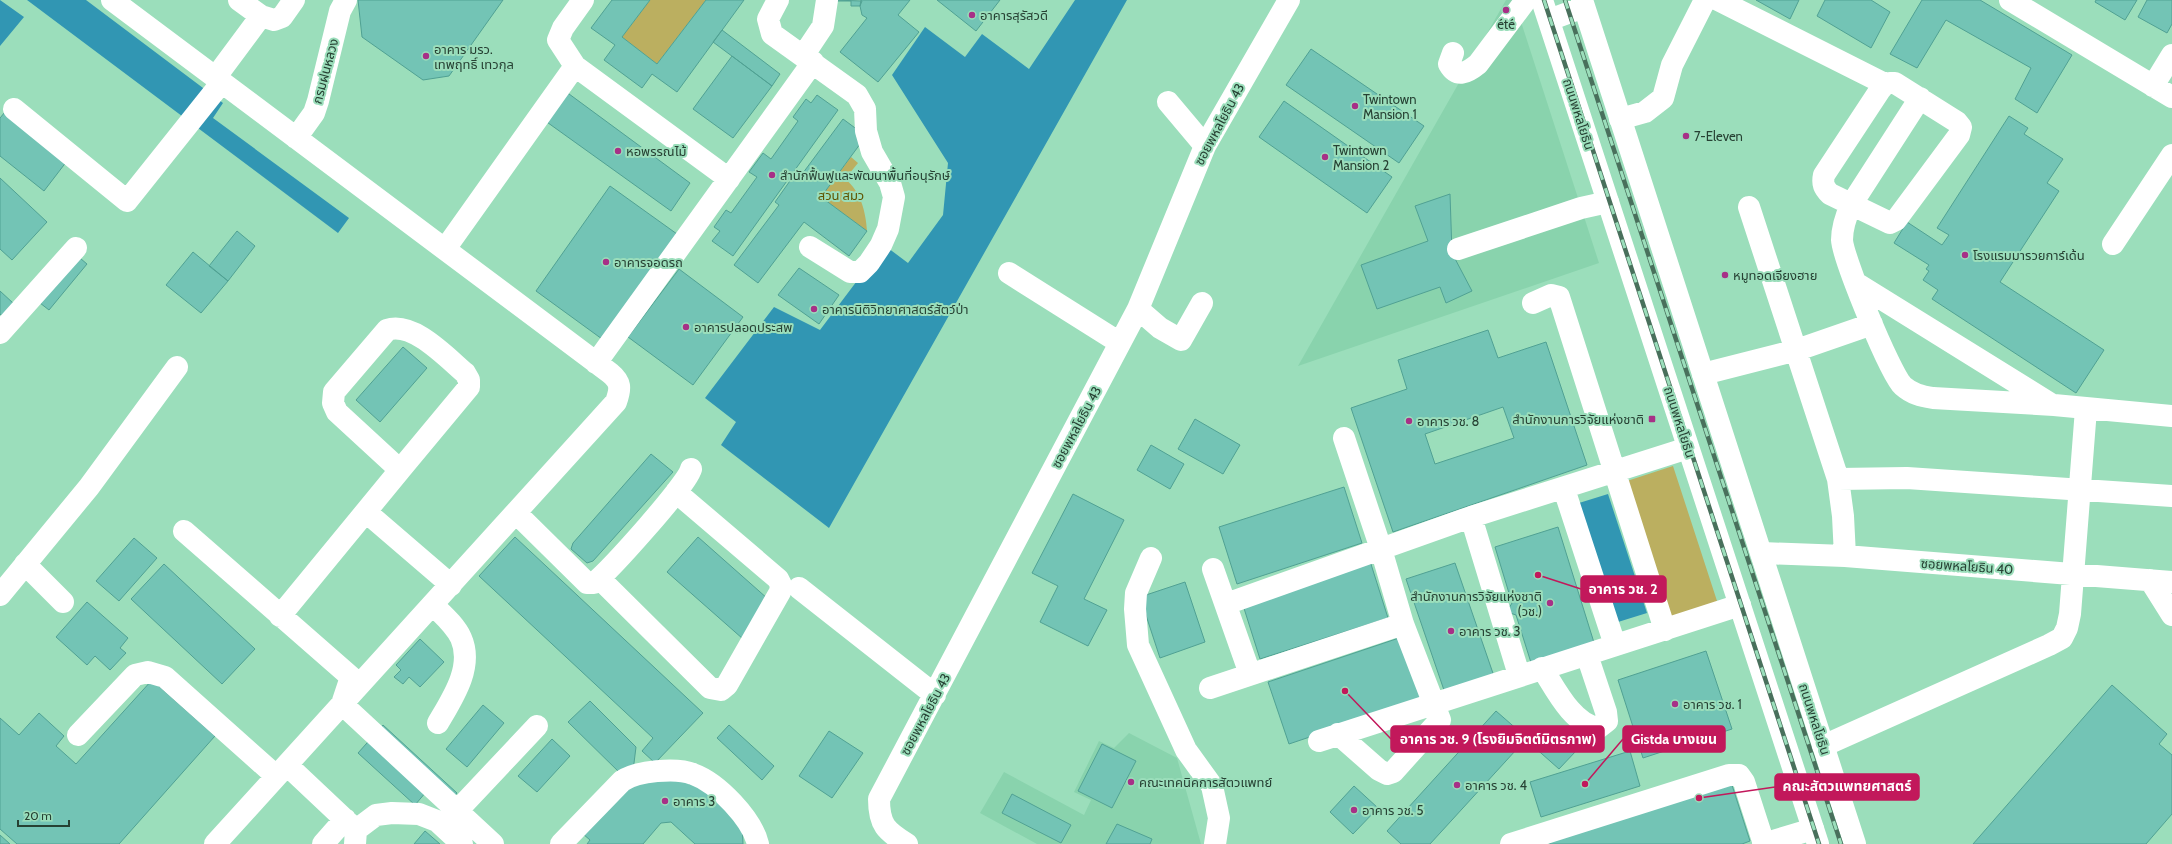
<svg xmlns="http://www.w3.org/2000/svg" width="2172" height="844" font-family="Cabin,'Noto Sans Thai',sans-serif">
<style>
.built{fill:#89d3ad}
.green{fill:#bbaf60}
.water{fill:#3196b3}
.building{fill:#73c4b5;stroke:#50a193;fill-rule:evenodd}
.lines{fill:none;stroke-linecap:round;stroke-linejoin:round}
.minor{stroke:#fff;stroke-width:22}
.major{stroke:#fff;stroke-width:22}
.rail-casing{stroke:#49705c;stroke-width:4.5}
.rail{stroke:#9bdebb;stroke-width:3;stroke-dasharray:9;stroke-linecap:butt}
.poi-dot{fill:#a73087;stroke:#9bdebb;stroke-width:1.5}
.labels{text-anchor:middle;stroke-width:4;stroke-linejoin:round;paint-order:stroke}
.poi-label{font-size:13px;fill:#264133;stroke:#9bdebb;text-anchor:start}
.street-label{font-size:13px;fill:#264133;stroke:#9bdebb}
.park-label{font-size:13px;fill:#5f5400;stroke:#9bdebb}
.leader{fill:none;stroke:#c2185b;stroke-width:1.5}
.callout-dot{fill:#c2185b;stroke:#9bdebb;stroke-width:1.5}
.callout{fill:#c2185b;stroke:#c2185b;stroke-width:1.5}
.callout-label{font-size:14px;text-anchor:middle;font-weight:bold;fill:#fff}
</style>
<rect width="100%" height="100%" fill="#9bdebb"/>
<!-- built -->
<path class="built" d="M1506,0H1514L1599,263L1298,366Z
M1129,733L1177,758L1201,844H1037L980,813L1004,772L1084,815L1091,800L1074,792L1099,741L1114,748Z"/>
<!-- green -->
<path class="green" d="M650,0H706L657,64L622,37Z
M851,157L858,163L845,179C861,191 866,213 867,231L821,197Z
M1673,466L1718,604L1672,619L1627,481Z"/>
<!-- water -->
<path class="water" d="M0,0L24,17L0,46Z
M27,0H86L223,103L213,118L349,218L338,233Z
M1075,0H1127L829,528L721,445L736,422L705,398L774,307L820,330L884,245L908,263L943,215L948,163L892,75L925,27L965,57L982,34L1029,69Z
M1608,494L1647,613L1618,622L1579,503Z"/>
<!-- building -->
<path class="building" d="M358,0H503L449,76L423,80L362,37Z
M612,0H650L622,37L657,64L706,0H744L677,92L652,74L642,88L604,60L615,45L591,28Z
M861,0H910L898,15L919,32L878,82L840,52L867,18L862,15L860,6Z
M937,0H1000L976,31Z
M1756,0H1799L1790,19Z
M1825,0H1871L1890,12L1871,48L1817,16Z
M1922,0H1980L2072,55L2037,113L2015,99L2031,68L1946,20L1917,68L1890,54Z
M2096,0H2137L2125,20L2095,2Z
M2147,0H2172V24L2167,33L2138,17Z
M834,1V0L862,1L860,6H851V1Z
M722,30L780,74L772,86L713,42Z
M1311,49L1424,126L1399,163L1286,85Z
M732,56L772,86L733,138L693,109Z
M565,91L690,183L671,211L544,120Z
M817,95L838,110L733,256L712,241L720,231L714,227L726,210L731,213L757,177L749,172L763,153L771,159L798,121L793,117L806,99L811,103Z
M1284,101L1392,177L1367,213L1259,137Z
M5,112L67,161L44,191L0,156V118Z
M2009,116L2028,128L2024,134L2063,159L2047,183L2059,191L2000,282L2104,350L2076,393L1932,299L1938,290L1923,280L1929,271L1926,269L1929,265L1894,243L1907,222L1942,245L1949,235L1937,228Z
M843,119L866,136L821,197L867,231L849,256L804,222L758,283L734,265L779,205L775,202L792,178L797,181Z
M0,178L47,222L12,260L0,249Z
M610,186L677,234L602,339L536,291Z
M1450,194L1452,253L1472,291L1446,303L1440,287L1377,309L1361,265L1428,241L1415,206Z
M237,231L255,246L228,281L209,266Z
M193,252L228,281L201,313L166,285Z
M74,253L87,264L49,310L40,303Z
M799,268L839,295L819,324L778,295Z
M679,269L743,317L693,385L628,337Z
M0,291L13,303L2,316L0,314Z
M1488,330L1498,358L1546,342L1587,465L1393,532L1351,408L1407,389L1398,360ZM1503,407L1514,438L1435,464L1425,434Z
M403,347L427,368L380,422L356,400Z
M1195,419L1240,445L1223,474L1178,449Z
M1151,445L1184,464L1170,489L1137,470Z
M651,454L673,472L593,561L587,563L571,549L573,543Z
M1344,487L1362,543L1237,584L1219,527Z
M1073,494L1124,520L1084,599L1107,610L1088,646L1040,622L1058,586L1032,573Z
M1558,527L1596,649L1533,669L1516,615L1510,613L1509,608L1512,603L1495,547Z
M515,537L703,713L655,763L642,751L653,738L479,576Z
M698,537L768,599L743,639L667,572Z
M134,538L157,558L119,601L96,581Z
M1370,561L1388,618L1260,659L1242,602Z
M1455,563L1496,682L1447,699L1406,579Z
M164,564L255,649L222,684L131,599Z
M1185,582L1205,642L1160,658L1140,597Z
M87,602L128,638L120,648L126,653L110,670L95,656L87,665L56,637Z
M1402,637L1422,699L1289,744L1268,682Z
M420,639L444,662L420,687L409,677L403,684L394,677L401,670L396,665Z
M1706,651L1732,729L1643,758L1618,680Z
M152,680L215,736L119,844H17L0,829V718L19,735L39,713L64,736L56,746L76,764Z
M2112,685L2167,734L2159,744L2172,755V814L2146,844H1973Z
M590,701L636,747L633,771L621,774L568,722Z
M483,705L504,723L467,767L446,749Z
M1496,711L1527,738L1430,844H1401L1387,831Z
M383,725L457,793L444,808L426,792L415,805L358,753Z
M729,725L774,766L762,780L717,738Z
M1549,727L1576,751L1559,769L1533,746Z
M829,731L863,753L832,798L799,776Z
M552,739L570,756L537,792L518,776Z
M1102,744L1136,761L1112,808L1078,791Z
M1630,751L1640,786L1541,817L1530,782Z
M693,779L742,823L743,844H695L671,822L661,823L643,844H587L590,840L583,834L632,780Z
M1731,782L1750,841L1742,844H1550L1549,841Z
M1354,786L1378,808L1353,834L1330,812Z
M1012,794L1071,825L1061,843L1002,813Z
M1117,824L1152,839L1150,844H1106Z
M425,831L440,844H414Z
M0,835L10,844H0Z"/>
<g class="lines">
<!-- minor -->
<path class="minor" d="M112,0L610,373C621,382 621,388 616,402L215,844
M239,0L261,16L274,20L282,17L294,0
M583,0L563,28L558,40L575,66L729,179
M778,0L768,19L772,34L857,95L865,109L866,131L872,152L890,183L894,197L888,229L881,245L869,263L860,272H850L810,247
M1718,0L1885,84
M2010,0L2172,97
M1453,53L1449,64C1457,78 1467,73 1478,64L1526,0
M803,56L823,26L827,0
M215,78L261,16
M1890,83H1895L1957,122L1961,127L1959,135L1896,220L1890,223L1830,194C1824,188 1822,184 1824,175L1880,90L1885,84Z
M2153,86L2172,55
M1920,98L1851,205C1846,216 1842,228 1842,240C1843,258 1890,374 1903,386C1912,394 1921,396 1933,398L2054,405L2172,416
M1168,102L1205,146
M14,109L127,201L222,82
M1620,119L1645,112L1663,98L1672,65L1705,0
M296,138L314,113L318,101L340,11L346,0
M1749,207L1838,479L1907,478L2172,496
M2113,244L2172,155
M445,249L575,66
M1458,249L1581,208L1608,202
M1009,273L1120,343
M1856,283L2051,404
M1533,303L1551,295L1559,297L1665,630
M1138,309L1160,328L1181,340L1202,303
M0,333L76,248
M596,363L813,62
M1703,374L1797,350L1872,324
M1838,479L1843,516L1845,556
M1564,489L1615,645
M366,512L451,585
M516,513L587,583H594C610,570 687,485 691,469
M1471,517L1519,675
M184,531L351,677L343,701
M1762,553L1845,556L2172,582
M1151,558L1136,593L1135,609L1138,645L1186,750L1212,786L1219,818L1215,844
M25,564L63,602
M1213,569L1250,674
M600,579L710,688L721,690L727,685L780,592L781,585L778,579L676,492
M2150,580L2172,615
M799,588L935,695
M0,595L89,487L177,367
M1226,604L1471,517L1688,448
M433,605C443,615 455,625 461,638C474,667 452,699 438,723
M280,616L400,470L337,412L333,403L334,392L387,330C413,321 446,357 465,373L469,380V387L400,470
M1542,668C1555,688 1572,724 1598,728L1607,721L1606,712L1587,655
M1210,688L1403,624
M342,704L493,844
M1338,734L1379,770L1387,774L1393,772L1440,720L1403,624L1381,549L1344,438
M78,735L135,675L148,672L165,677L276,776
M1319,741L1740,605
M1823,746L2049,645L2062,638L2067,628L2070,614L2086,409
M287,765L356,830L355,844
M457,811L537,726
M356,830L376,815L392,813L419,814L437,821L462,844
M323,844L345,819
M561,844L622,781C637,771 676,767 693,774C718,783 752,819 758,844
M907,844C886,831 879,825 879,799L1138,309L1205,146L1289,0
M1511,844L1729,775H1739L1744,782L1764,844
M1763,844L1813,829"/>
<!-- major -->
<path class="major" d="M1542,0L1818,844
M1582,0L1855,844
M1549,20L1584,7"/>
<defs>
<path id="rail" d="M1544,0L1819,844
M1565,0L1841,844"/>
</defs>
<!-- rail casing -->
<use href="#rail" class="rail-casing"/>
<!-- rail -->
<use href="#rail" class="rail"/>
</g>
<!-- markers -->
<g class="poi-dot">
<circle cx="1506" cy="10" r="4"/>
<circle cx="972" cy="15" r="4"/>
<circle cx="426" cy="56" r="4"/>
<circle cx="1355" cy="106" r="4"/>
<circle cx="1686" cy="136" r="4"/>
<circle cx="618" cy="151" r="4"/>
<circle cx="1325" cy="157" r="4"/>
<circle cx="772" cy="175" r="4"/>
<circle cx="1965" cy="255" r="4"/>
<circle cx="606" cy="262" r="4"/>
<circle cx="1725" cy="275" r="4"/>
<circle cx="814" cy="309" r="4"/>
<circle cx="686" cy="327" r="4"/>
<rect x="1648" y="415" width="8" height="8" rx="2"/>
<circle cx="1409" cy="421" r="4"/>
<circle cx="1550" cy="603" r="4"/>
<circle cx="1451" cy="631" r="4"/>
<circle cx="1675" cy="704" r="4"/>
<circle cx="1131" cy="782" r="4"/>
<circle cx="1457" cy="785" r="4"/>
<circle cx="665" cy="801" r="4"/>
<circle cx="1354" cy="810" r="4"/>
</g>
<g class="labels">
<!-- poi labels -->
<g class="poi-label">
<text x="980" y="20">อาคารสุรัสวดี</text>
<text x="1506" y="29" text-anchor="middle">été</text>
<text x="434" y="54">อาคาร มรว.<tspan x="434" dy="15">เทพฤทธิ์ เทวกุล</tspan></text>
<text x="1363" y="104">Twintown<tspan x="1363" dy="15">Mansion 1</tspan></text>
<text x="1694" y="141">7-Eleven</text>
<text x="1333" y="155">Twintown<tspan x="1333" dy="15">Mansion 2</tspan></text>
<text x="626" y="156">หอพรรณไม้</text>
<text x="780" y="180">สำนักฟื้นฟูและพัฒนาพื้นที่อนุรักษ์</text>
<text x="1973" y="260">โรงแรมมารวยการ์เด้น</text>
<text x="614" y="267">อาคารจอดรถ</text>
<text x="1733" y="280">หมูทอดเจียงฮาย</text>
<text x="822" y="314">อาคารนิติวิทยาศาสตร์สัตว์ป่า</text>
<text x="694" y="332">อาคารปลอดประสพ</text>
<text x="1644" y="424" text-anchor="end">สำนักงานการวิจัยแห่งชาติ</text>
<text x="1417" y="426">อาคาร วช. 8</text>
<text x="1542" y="601" text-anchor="end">สำนักงานการวิจัยแห่งชาติ<tspan x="1542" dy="15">(วช.)</tspan></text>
<text x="1459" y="636">อาคาร วช. 3</text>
<text x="1683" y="709">อาคาร วช. 1</text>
<text x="1139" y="787">คณะเทคนิคการสัตวแพทย์</text>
<text x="1465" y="790">อาคาร วช. 4</text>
<text x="673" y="806">อาคาร 3</text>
<text x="1362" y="815">อาคาร วช. 5</text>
</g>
<!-- street labels -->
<g class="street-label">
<text transform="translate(325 71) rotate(-75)" y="5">กรมฝนหลวง</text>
<text transform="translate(1579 114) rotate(72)" y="5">ถนนพหลโยธิน</text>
<text transform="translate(1219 124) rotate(-62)" y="5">ซอยพหลโยธิน 43</text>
<text transform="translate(1680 422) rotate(72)" y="5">ถนนพหลโยธิน</text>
<text transform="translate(1076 427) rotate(-62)" y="5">ซอยพหลโยธิน 43</text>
<text transform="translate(1967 566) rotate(4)" y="5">ซอยพหลโยธิน 40</text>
<text transform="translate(925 714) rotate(-62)" y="5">ซอยพหลโยธิน 43</text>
<text transform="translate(1815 719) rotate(72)" y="5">ถนนพหลโยธิน</text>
</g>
<!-- park labels -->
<g class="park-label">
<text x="841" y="200">สวน สมว</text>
</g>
</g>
<!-- callouts -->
<path class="leader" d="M1538 575L1581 589M1585 784L1623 739M1345 691L1391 739M1699 798L1775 787"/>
<g class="callout-dot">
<circle cx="1538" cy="575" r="4"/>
<circle cx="1585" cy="784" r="4"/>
<circle cx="1345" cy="691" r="4"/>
<circle cx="1699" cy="798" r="4"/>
</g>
<g class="callout">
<rect x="1581" y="576" width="85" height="26" rx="4"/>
<rect x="1623" y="726" width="102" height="26" rx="4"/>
<rect x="1391" y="726" width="213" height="26" rx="4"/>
<rect x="1775" y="774" width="144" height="26" rx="4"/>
</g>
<g class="callout-label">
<text x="1623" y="594">อาคาร วช. 2</text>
<text x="1674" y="744">Gistda บางเขน</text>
<text x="1498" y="744">อาคาร วช. 9 (โรงยิมจิตต์มิตรภาพ)</text>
<text x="1847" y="791">คณะสัตวแพทยศาสตร์</text>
</g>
<!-- scale -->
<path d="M18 820v6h51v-6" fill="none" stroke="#264133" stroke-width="2"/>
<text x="24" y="820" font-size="12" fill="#264133" stroke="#9bdebb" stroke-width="3" paint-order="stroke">20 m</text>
</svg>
